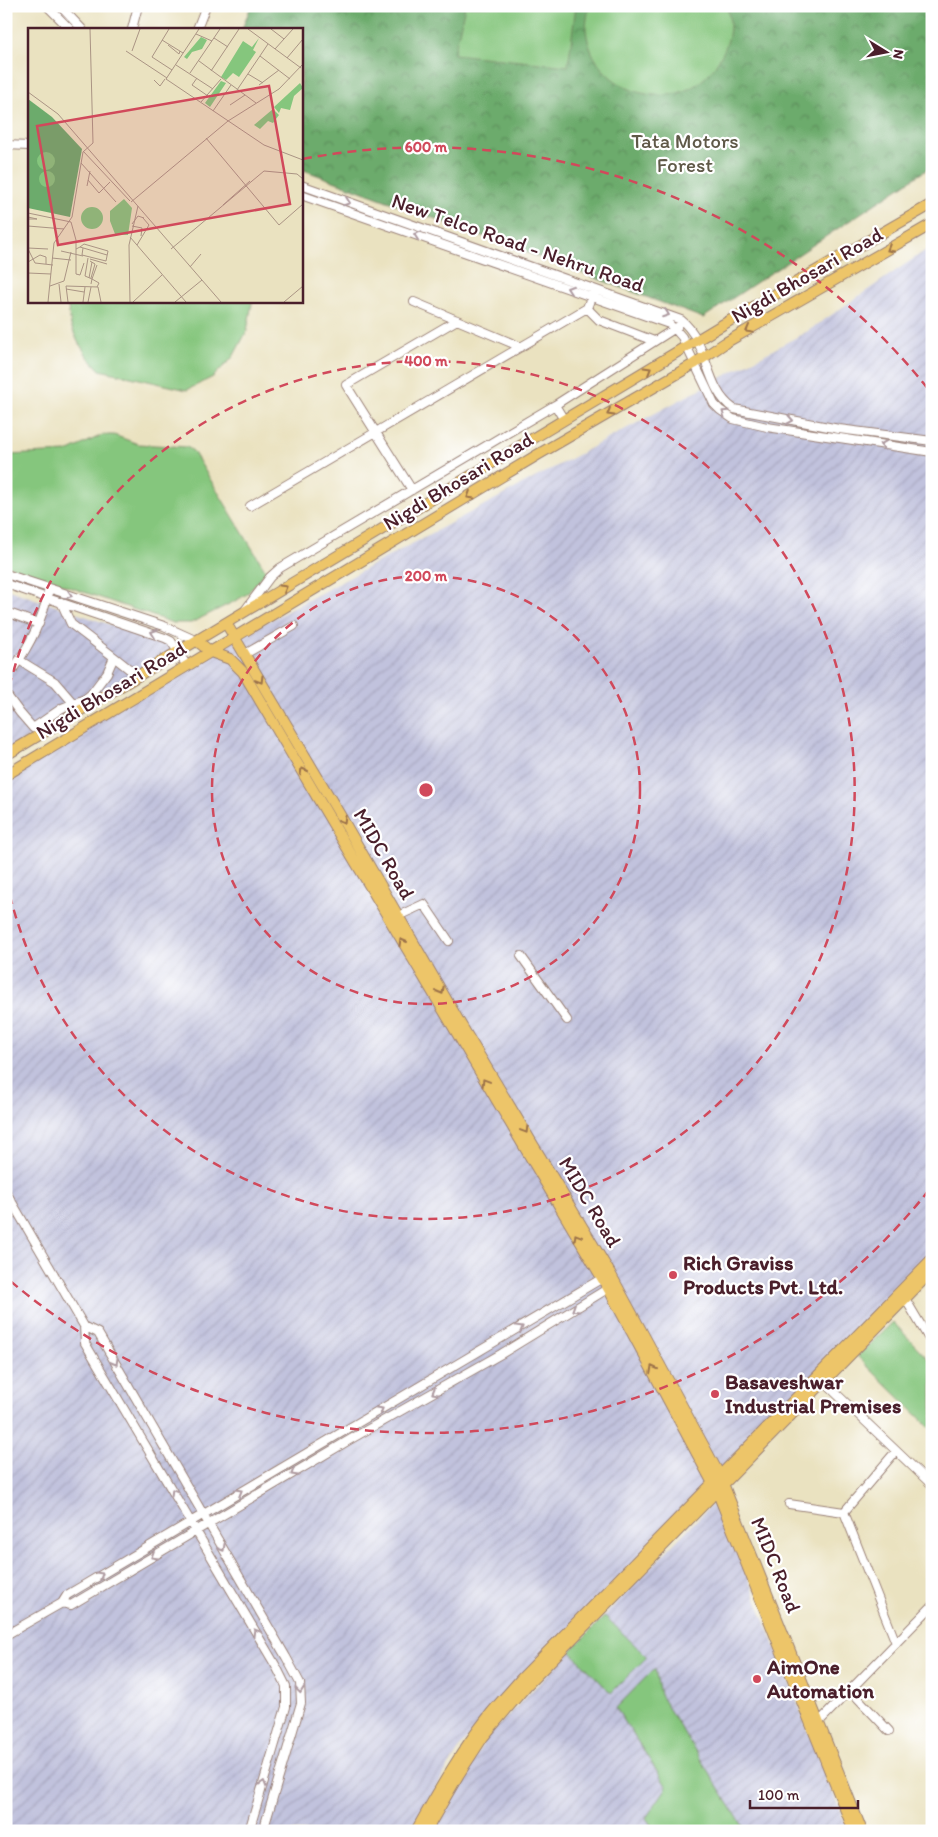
<svg xmlns="http://www.w3.org/2000/svg" width="938" height="1837" font-family="Itim,sans-serif">
<style>
.industrial{fill:url(#industrial-furrows)}
.forest{fill:url(#forest-crowns);stroke:#5b654c}
.green{fill:#85c67d;stroke:#687254}
.lines{fill:none;stroke-linecap:round;stroke-linejoin:round}
.minor-casing{stroke:#9a8076;stroke-width:10}
.major-casing{stroke:#9a8076;stroke-width:12}
.minor{stroke:#fff;stroke-width:8}
.major{stroke:#edc569;stroke-width:10}
.oneway{stroke:#ae9aa0}
.oneway2{stroke:#9c724a}
.ring{fill:none;stroke:#d1495b;stroke-width:2.5;stroke-dasharray:9 6}
.poi-dot{fill:#d1495b;stroke:#fff;stroke-width:2}
.labels{text-anchor:middle;stroke-width:4.5;stroke-linejoin:round;paint-order:stroke}
.park-label{font-size:21px;fill:#5f5948;stroke:#fff}
.street-label{font-size:21px;fill:#4a1f2b;stroke:#fff}
.poi-label{font-size:21px;font-weight:bold;fill:#4a1f2b;stroke:#fff;text-anchor:start}
.inset-road{fill:none;stroke:#aa9484;stroke-width:1}
.view{fill:#d1495b;fill-opacity:0.15;stroke:#d1495b;stroke-width:2.5}
.inset-edge{fill:none;stroke:#4a1f2b;stroke-width:2.5}
.centre{fill:#d1495b;stroke:#fff;stroke-width:2.5}
.ring-label{font-size:15px;text-anchor:middle;font-weight:bold;fill:#d1495b;stroke:#fff;stroke-width:4.5;stroke-linejoin:round;paint-order:stroke}
</style>
<defs>
<pattern id="industrial-furrows" width="10" height="10" patternUnits="userSpaceOnUse" patternTransform="scale(1.25)"><rect width="10" height="10" fill="#c1c2dd"/><path d="M-1 1l2-2M0 10L10 0M9 11l2-2" fill="none" stroke="#a7a6be"/></pattern>
<pattern id="forest-crowns" width="20" height="18" patternUnits="userSpaceOnUse" patternTransform="scale(1.25)"><rect width="20" height="18" fill="#6cab6c"/><path d="M2 6a3 3 0 1 1 6 0M12 15a3 3 0 1 1 6 0" fill="none" stroke="#5b8b59"/></pattern>
</defs>
<rect width="100%" height="100%" fill="#fff"/>
<filter id="ink" filterUnits="userSpaceOnUse"><feTurbulence type="fractalNoise" baseFrequency=".02" numOctaves="2"/><feDisplacementMap in="SourceGraphic" scale="10" xChannelSelector="R" yChannelSelector="G"/><feConvolveMatrix kernelMatrix="1 2 1 2 8 2 1 2 1" color-interpolation-filters="sRGB"/></filter>
<filter id="wash" filterUnits="userSpaceOnUse"><feTurbulence type="fractalNoise" baseFrequency=".0096" numOctaves="4" result="noise"/><feDisplacementMap in="SourceGraphic" scale="20" xChannelSelector="R" yChannelSelector="G"/><feGaussianBlur stdDeviation="1.12" result="paint"/><feColorMatrix in="noise" values="0 0 0 0 0 0 0 0 0 0 0 0 0 0 0 0 0 1.4 0 .05"/><feComposite in="paint" operator="in"/></filter>
<g filter="url(#wash)">
<rect width="100%" height="100%" fill="#eae2c0"/>
<!-- industrial -->
<path class="industrial" d="M932,246V1262L722,1467L463,1743L410,1831H6V776L209,653L808,331Z
M6,589L178,648L6,751Z
M717,1499L848,1831H431L487,1737Z"/>
<!-- forest -->
<path class="forest" d="M251,6H932V166L703,318L301,169V29H242Z"/>
<!-- green -->
<path class="green" d="M465,6H576L568,66L454,54Z
M589,6H727C728,12 730,19 730,25C730,38 725,51 718,61C684,121 592,97 586,29C586,22 588,14 589,6Z
M67,301H252V303L247,331L233,357L213,377L187,390L100,370L88,357L78,342L71,326Z
M102,435H114L138,444L187,447L193,451L266,571L247,594L237,600L191,623H173L6,565V460L8,455L67,452Z
M893,1322L932,1363V1430L857,1356Z
M605,1616L647,1657L611,1693L570,1651Z
M655,1668L660,1695L746,1831H655L646,1818L667,1787L616,1708Z"/>
</g>
<g filter="url(#ink)">
<g class="lines">
<defs>
<path id="minor" d="M47,6L70,29
M60,6L82,29
M132,29L138,6
M197,29L206,6
M6,145L29,146
M301,185L681,320C710,343 704,389 734,409L839,429L932,441
M301,195L669,324L675,329L682,337L714,404L720,410L733,419L767,427L932,452
M414,302L521,347
M587,308L599,320L654,341
M555,405L564,420
M412,490L346,385L457,320
M250,506L587,308L593,292
M6,574L164,626L197,641
M6,584L165,638L171,641L187,666
M61,602L71,624L114,657L107,673L91,694V704
M246,609L270,577L280,568L555,405L677,327
M6,612L39,624
M245,654L294,626
M114,657L138,676
M19,660L55,682L74,704
M6,665L13,669C30,645 42,621 48,593
M6,694L20,713L33,728L62,708L85,699L91,694
M398,916L424,904L449,941
M521,956L567,1020
M6,1192L84,1326L85,1343L277,1668L286,1686V1707L249,1831
M903,1295L932,1344
M84,1326L98,1333L286,1657L300,1683L301,1703L263,1831
M821,1379L932,1485
M789,1504L844,1512
M844,1512L896,1643
M844,1512L896,1451
M62,1603L71,1605L351,1439L501,1354L612,1286
M6,1635L62,1603L67,1595L606,1276
M850,1690L889,1731
M816,1725L932,1606"/>
<path id="major" d="M226,623L340,815L461,1025L610,1273L720,1476L862,1831
M197,641L211,652L230,659L243,672L608,1288L717,1491L854,1831
M6,755L717,328L932,204
M6,775L539,454L694,364L725,343L932,224
M416,1831C438,1792 460,1752 488,1717C498,1704 510,1692 521,1679L932,1259
M426,1831L459,1774L483,1737L527,1685L932,1271"/>
</defs>
<!-- minor casing -->
<use href="#minor" class="minor-casing"/>
<!-- major casing -->
<use href="#major" class="major-casing"/>
<!-- minor -->
<use href="#minor" class="minor"/>
<!-- major -->
<use href="#major" class="major"/>
</g>
<!-- one-way arrows -->
<defs><path id="oneway-chevron" d="M-2-3.5L2.5 0L-2 3.5" fill="none" stroke-width="1.6" stroke-linecap="round" stroke-linejoin="round" transform="scale(1.25)"/></defs>
<g class="oneway">
<use href="#oneway-chevron" transform="translate(347 202) rotate(19)"/>
<use href="#oneway-chevron" transform="translate(417 235) rotate(-161)"/>
<use href="#oneway-chevron" transform="translate(570 289) rotate(-161)"/>
<use href="#oneway-chevron" transform="translate(666 314) rotate(20)"/>
<use href="#oneway-chevron" transform="translate(725 413) rotate(-145)"/>
<use href="#oneway-chevron" transform="translate(790 420) rotate(10)"/>
<use href="#oneway-chevron" transform="translate(883 445) rotate(-172)"/>
<use href="#oneway-chevron" transform="translate(69 595) rotate(18)"/>
<use href="#oneway-chevron" transform="translate(154 633) rotate(-160)"/>
<use href="#oneway-chevron" transform="translate(575 1309) rotate(148)"/>
<use href="#oneway-chevron" transform="translate(520 1328) rotate(-31)"/>
<use href="#oneway-chevron" transform="translate(115 1362) rotate(60)"/>
<use href="#oneway-chevron" transform="translate(435 1392) rotate(151)"/>
<use href="#oneway-chevron" transform="translate(380 1410) rotate(-30)"/>
<use href="#oneway-chevron" transform="translate(294 1473) rotate(150)"/>
<use href="#oneway-chevron" transform="translate(174 1492) rotate(-121)"/>
<use href="#oneway-chevron" transform="translate(239 1492) rotate(-30)"/>
<use href="#oneway-chevron" transform="translate(222 1548) rotate(60)"/>
<use href="#oneway-chevron" transform="translate(154 1556) rotate(149)"/>
<use href="#oneway-chevron" transform="translate(100 1575) rotate(-31)"/>
<use href="#oneway-chevron" transform="translate(256 1632) rotate(-121)"/>
<use href="#oneway-chevron" transform="translate(300 1690) rotate(83)"/>
<use href="#oneway-chevron" transform="translate(263 1784) rotate(-73)"/>
</g>
<g class="oneway2">
<use href="#oneway-chevron" transform="translate(890 249) rotate(149)"/>
<use href="#oneway-chevron" transform="translate(749 330) rotate(151)"/>
<use href="#oneway-chevron" transform="translate(648 370) rotate(-31)"/>
<use href="#oneway-chevron" transform="translate(610 413) rotate(150)"/>
<use href="#oneway-chevron" transform="translate(470 496) rotate(149)"/>
<use href="#oneway-chevron" transform="translate(284 588) rotate(-31)"/>
<use href="#oneway-chevron" transform="translate(260 680) rotate(59)"/>
<use href="#oneway-chevron" transform="translate(303 771) rotate(-120)"/>
<use href="#oneway-chevron" transform="translate(343 820) rotate(60)"/>
<use href="#oneway-chevron" transform="translate(402 942) rotate(-120)"/>
<use href="#oneway-chevron" transform="translate(441 991) rotate(60)"/>
<use href="#oneway-chevron" transform="translate(485 1082) rotate(-121)"/>
<use href="#oneway-chevron" transform="translate(525 1130) rotate(59)"/>
<use href="#oneway-chevron" transform="translate(577 1237) rotate(-121)"/>
<use href="#oneway-chevron" transform="translate(653 1369) rotate(-118)"/>
</g>
</g>
<!-- distance rings -->
<g class="ring">
<circle cx="426" cy="790" r="214"/>
<path d="M6 701A429 429 0 1 1 6 879"/>
<path d="M929 1190A643 643 0 0 1 8 1279M303 159A643 643 0 0 1 929 390"/>
</g>
<!-- markers -->
<g class="poi-dot">
<circle cx="673" cy="1275" r="5"/>
<circle cx="715" cy="1394" r="5"/>
<circle cx="757" cy="1679" r="5"/>
</g>
<g class="labels">
<!-- park labels -->
<g class="park-label">
<text x="685" y="148">Tata Motors<tspan x="685" dy="24">Forest</tspan></text>
</g>
<!-- street labels -->
<g class="street-label">
<text transform="translate(518 243) rotate(19)" y="7">New Telco Road - Nehru Road</text>
<text transform="translate(807 275) rotate(-30)" y="7">Nigdi Bhosari Road</text>
<text transform="translate(458 481) rotate(-31)" y="7">Nigdi Bhosari Road</text>
<text transform="translate(111 690) rotate(-31)" y="7">Nigdi Bhosari Road</text>
<text transform="translate(384 854) rotate(60)" y="7">MIDC Road</text>
<text transform="translate(590 1202) rotate(59)" y="7">MIDC Road</text>
<text transform="translate(776 1565) rotate(68)" y="7">MIDC Road</text>
</g>
<!-- poi labels -->
<g class="poi-label">
<text x="683" y="1270">Rich Graviss<tspan x="683" dy="24">Products Pvt. Ltd.</tspan></text>
<text x="725" y="1389">Basaveshwar<tspan x="725" dy="24">Industrial Premises</tspan></text>
<text x="767" y="1674">AimOne<tspan x="767" dy="24">Automation</tspan></text>
</g>
</g>
<!-- overview -->
<g transform="translate(28 28)">
<rect width="275" height="275" fill="#eae2c0"/>
<path d="M0,71L24,89L54,121L42,189L0,180Z" fill="#6cab6c"/>
<path d="M173,9L179,12L174,21L164,24L159,31L156,29ZM231,10L225,22L228,24L211,49L205,45L198,52L193,49L215,13L224,19ZM193,53L198,55L182,79L177,75ZM272,55L275,60L266,68L262,82L253,80L251,85L246,79ZM245,81L251,87L245,95L240,93L232,101L226,97ZM9 133a9 9 0 1 1 18 0a9 9 0 1 1-18 0ZM11 151a8 8 0 1 1 16 0a8 8 0 1 1-16 0ZM96,171L104,180L100,207L87,206L82,193V183ZM53 190a11 11 0 1 1 22 0a11 11 0 1 1-22 0Z" fill="#85c67d"/>
<path class="inset-road" d="M141,1L124,29L144,42M171,1L138,51L236,117L275,132M220,1L273,40M243,1L256,11M168,6L184,13M186,10L200,19M134,12L155,25M140,17L151,26L152,23M247,21L265,1M98,23L139,50M104,23L112,1M232,28L262,51M259,30L275,11M171,33L228,75M148,37L185,61M183,43L211,1M162,45L192,1M220,46L235,55M169,50L164,57L180,68M126,52L132,58L137,51M231,57L251,42M209,62L240,16M0,64L30,86L193,274M173,74L193,51M202,77L217,67M185,83L203,57M178,110L251,197L275,176M55,123L102,173M53,135L88,174M60,152L71,165L82,154M59,158L62,143M103,174L200,93L251,61L275,36M195,177L222,153M0,185L43,194L48,212V246L52,247L56,235M0,189L9,191H0M104,196L110,188L116,190M0,198L36,201M104,198L114,200L113,208M102,209L158,274M109,217L121,197L115,190M52,219L56,216L80,223L78,233L54,227L55,220M0,220L20,221M0,221L7,235L25,237M48,221L52,219L79,227M143,221L236,143L269,146L275,151M33,223L55,228M24,230L43,232M60,230L57,248L64,251L63,256M62,231L79,236M62,233L67,236L63,250M0,234L12,227L18,229V236M69,237L64,251L71,255L69,259M162,239L173,226M0,245L23,246M61,250L64,234M31,256L33,274M22,258L36,253L43,224M38,258L70,259L73,274M38,258L40,274M38,261L56,264M20,274L26,215L44,189L55,124L65,115L62,1M55,274L57,259M60,274L63,259M102,274L101,217L110,178M105,274L134,247M147,274L174,252M256,274L275,258"/>
<path class="view" d="M241,58L262,176L30,217L9,98Z"/>
<rect width="275" height="275" class="inset-edge"/>
</g>
<circle cx="426" cy="790" r="8" class="centre"/>
<g class="ring-label">
<text x="426" y="152">600 m</text>
<text x="426" y="366">400 m</text>
<text x="426" y="581">200 m</text>
</g>
<!-- margin -->
<rect width="938" height="1837" fill="none" stroke="#fff" stroke-width="25"/>
<!-- north arrow -->
<g transform="translate(886 52) rotate(100)" stroke="#ffffff" stroke-width="4" paint-order="stroke">
<path d="M0-4L9 19L0 12L-9 19Z" fill="#4a1f2b"/>
<text y="-8" font-size="14" font-weight="bold" text-anchor="middle" fill="#4a1f2b">N</text>
</g>
<!-- scale -->
<path d="M750 1800v8h108v-8" fill="none" stroke="#4a1f2b" stroke-width="2.5"/>
<text x="758" y="1800" font-size="15" fill="#4a1f2b" stroke="#ffffff" stroke-width="4" paint-order="stroke">100 m</text>
</svg>
